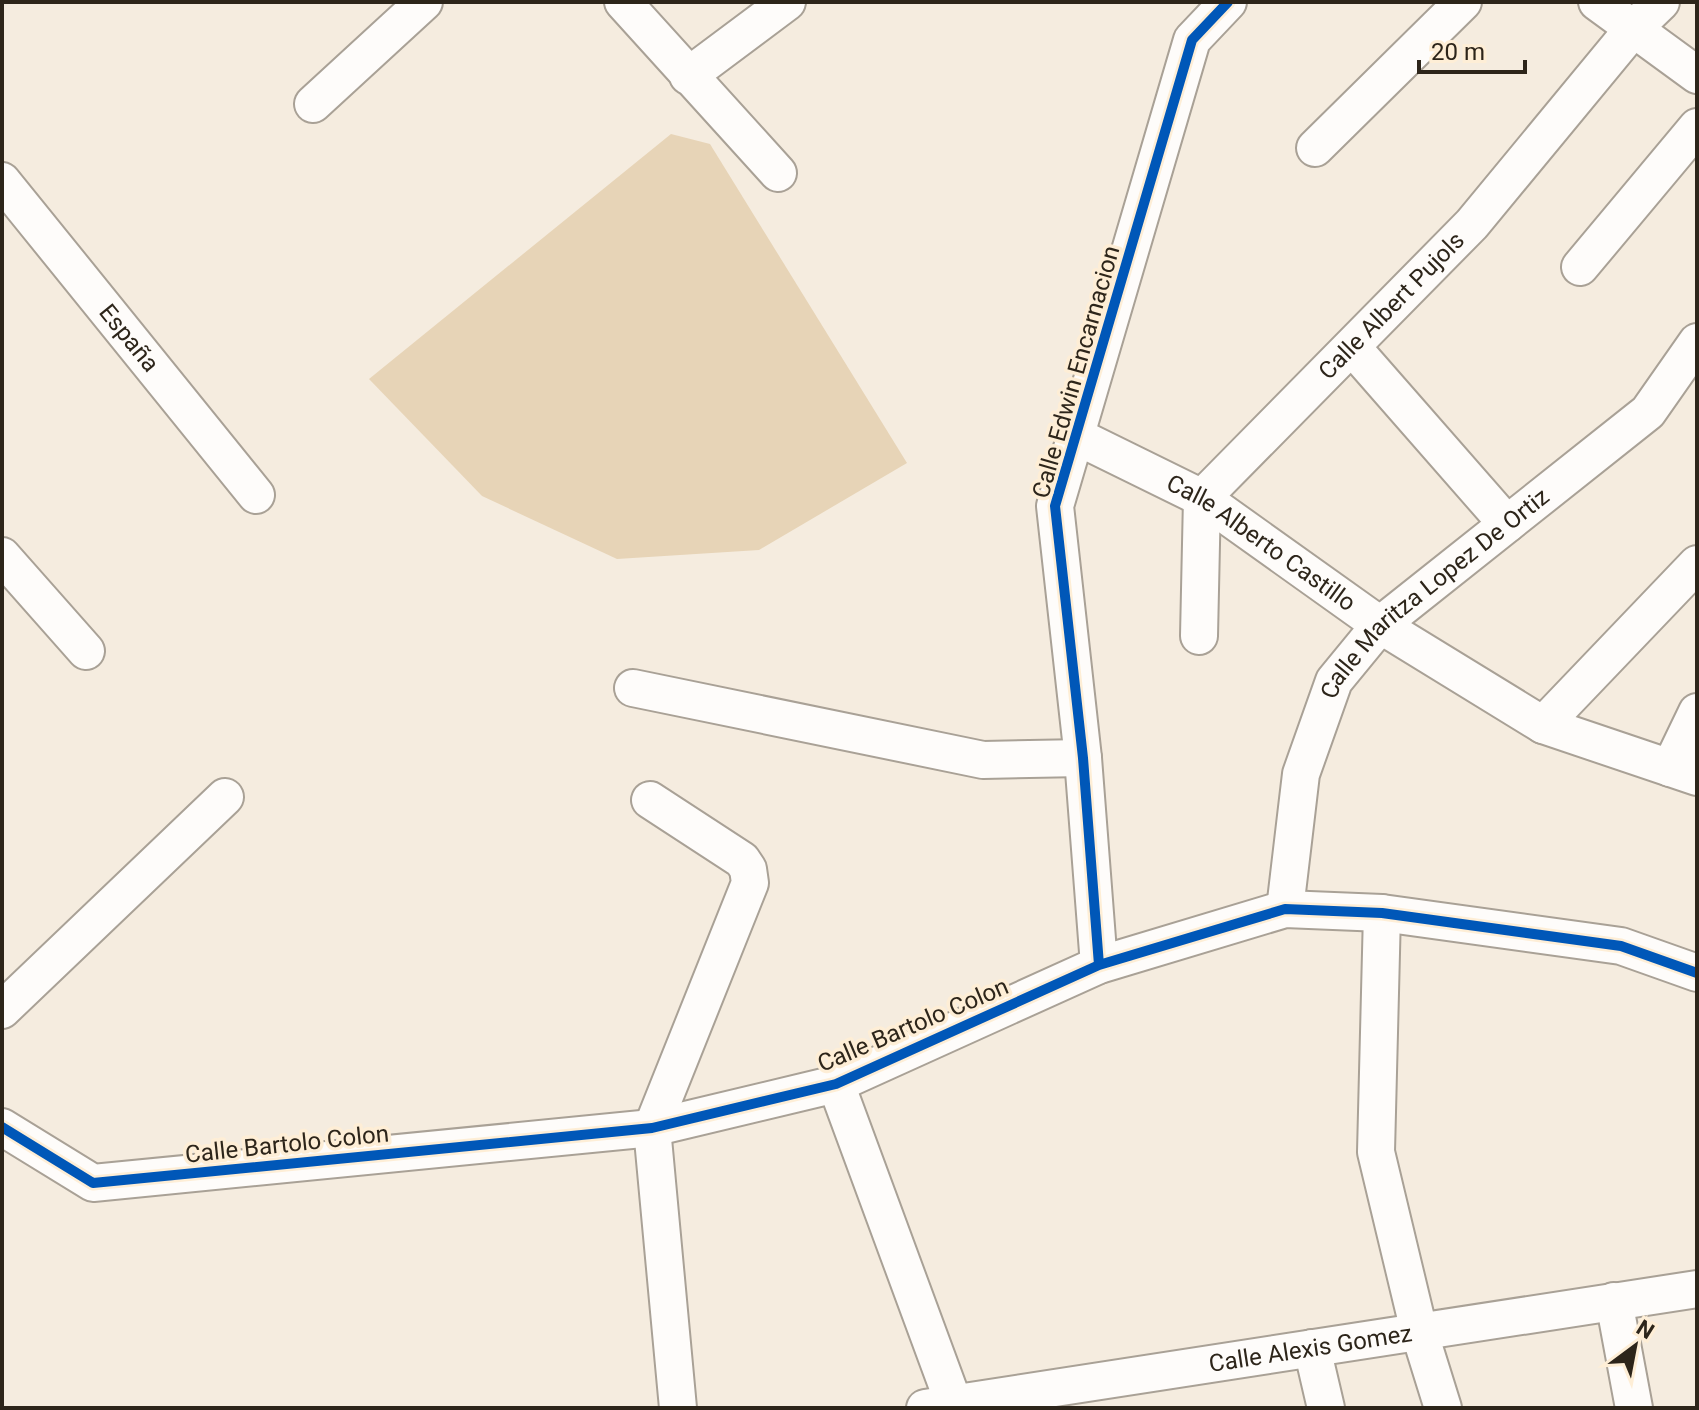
<svg xmlns="http://www.w3.org/2000/svg" width="1699" height="1410" font-family="Roboto,sans-serif">
<style>
.green{fill:#e7d4b7}
.lines{fill:none;stroke-linecap:round;stroke-linejoin:round}
.street-casing{stroke:#a9a196;stroke-width:40}
.street{stroke:#fefcfa;stroke-width:36}
.cycleway-casing{stroke:#feeed6;stroke-width:15}
.cycleway{stroke:#0057b8;stroke-width:10}
.labels{text-anchor:middle;stroke-width:7;stroke-linejoin:round;paint-order:stroke}
.street-label{font-size:24px;fill:#2d251a;stroke:#feeed6}
</style>
<rect width="100%" height="100%" fill="#f5ecdf"/>
<!-- green -->
<path class="green" d="M671,134L710,144L907,463L759,550L617,559L482,496L369,379Z"/>
<g class="lines">
<defs>
<g id="street">
<path d="M623,2L778,173"/>
<path d="M1597,2L1697,75"/>
<path d="M688,76L787,2"/>
<path d="M313,104L424,2"/>
<path d="M1315,148L1463,2"/>
<path id="s1" d="M2,181L256,495"/>
<path d="M1580,267L1697,127"/>
<path d="M1352,347L1507,524"/>
<path id="s2" d="M1078,437L1202,498L1380,625L1543,725L1697,777"/>
<path d="M2,556L86,651"/>
<path id="s3" d="M1199,636L1202,498L1472,224L1633,29L1661,2"/>
<path d="M633,688L983,760L1083,758"/>
<path d="M1543,725L1697,564"/>
<path d="M1670,768L1697,712"/>
<path d="M650,800L742,860L748,869L750,883L652,1128L678,1408"/>
<path id="s4" d="M1285,909L1301,774L1334,681L1380,625L1648,412L1697,342"/>
<path d="M1382,913L1376,1152L1419,1331L1443,1408"/>
<path d="M1099,965L1083,758L1055,506L1192,40L1228,2"/>
<path d="M2,1010L225,797"/>
<path d="M836,1084L954,1404"/>
<path d="M2,1127L93,1183L652,1128L836,1084L1099,965L1285,909L1382,913L1621,946L1697,973"/>
<path d="M1614,1301L1634,1408"/>
<path d="M1312,1348L1326,1408"/>
<path id="s5" d="M925,1408L1697,1289"/>
</g>
</defs>
<!-- street casing -->
<use href="#street" class="street-casing"/>
<!-- street -->
<use href="#street" class="street"/>
<defs>
<path id="cycleway" d="M1099,965L1083,758L1055,506L1192,40L1228,2
M2,1127L93,1183L652,1128L836,1084L1099,965L1285,909L1382,913L1621,946L1697,973"/>
</defs>
<!-- cycleway casing -->
<use href="#cycleway" class="cycleway-casing"/>
<!-- cycleway -->
<use href="#cycleway" class="cycleway"/>
</g>
<g class="labels">
<!-- street labels -->
<g class="street-label">
<text dy="8" stroke="none"><textPath href="#s3" startOffset="408">Calle Albert Pujols</textPath></text>
<text dy="8" stroke="none"><textPath href="#s1" startOffset="202">España</textPath></text>
<text transform="translate(1076 372) rotate(-74)" y="8">Calle Edwin Encarnacion</text>
<text dy="8" stroke="none"><textPath href="#s2" startOffset="212">Calle Alberto Castillo</textPath></text>
<text dy="8" stroke="none"><textPath href="#s4" startOffset="368">Calle Maritza Lopez De Ortiz</textPath></text>
<text transform="translate(913 1025) rotate(-23)" y="8">Calle Bartolo Colon</text>
<text transform="translate(287 1144) rotate(-6)" y="8">Calle Bartolo Colon</text>
<text dy="8" stroke="none"><textPath href="#s5" startOffset="390">Calle Alexis Gomez</textPath></text>
</g>
</g>
<!-- border -->
<rect width="1699" height="1410" fill="none" stroke="#2d251a" stroke-width="8"/>
<!-- north arrow -->
<g transform="translate(1635 1346) rotate(32)" stroke="#feeed6" stroke-width="6" paint-order="stroke">
<path d="M0-6L14 30L0 20L-14 30Z" fill="#2d251a"/>
<text y="-12" font-size="22" font-weight="bold" text-anchor="middle" fill="#2d251a">N</text>
</g>
<!-- scale -->
<path d="M1419 60v12h106v-12" fill="none" stroke="#2d251a" stroke-width="4"/>
<text x="1431" y="60" font-size="24" fill="#2d251a" stroke="#feeed6" stroke-width="6" paint-order="stroke">20 m</text>
</svg>
